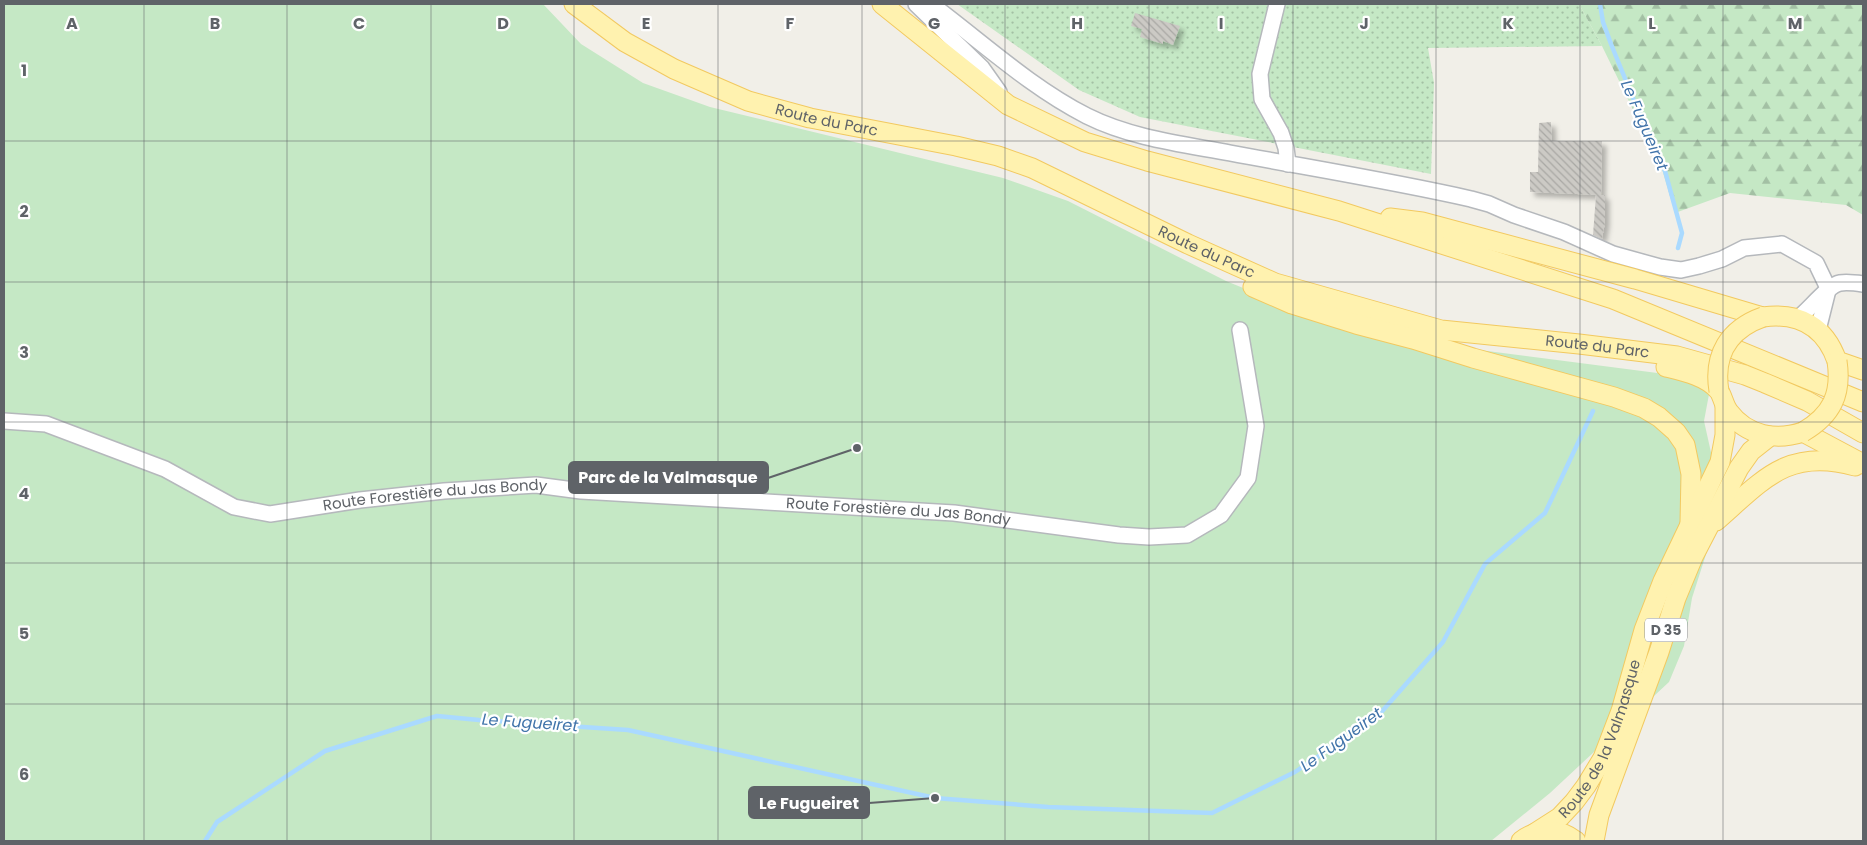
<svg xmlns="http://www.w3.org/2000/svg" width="1867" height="845" font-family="Poppins,sans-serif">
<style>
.grass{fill:url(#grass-dots)}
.forest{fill:url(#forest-firs)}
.green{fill:#c5e8c5}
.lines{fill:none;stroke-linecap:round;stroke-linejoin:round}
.stream{stroke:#aadaff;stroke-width:4.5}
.building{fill:url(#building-back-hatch);filter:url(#shadow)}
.minor-casing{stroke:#b5b8bc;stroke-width:18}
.major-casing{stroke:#f2c960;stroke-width:21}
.minor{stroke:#fff;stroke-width:15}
.major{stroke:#fff2af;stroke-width:19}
.major-bridge-casing{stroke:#f2c960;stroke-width:21;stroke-linecap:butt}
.major-bridge{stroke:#fff2af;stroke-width:19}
.grid{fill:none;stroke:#5f6368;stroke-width:1;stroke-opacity:0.55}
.labels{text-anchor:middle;stroke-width:4.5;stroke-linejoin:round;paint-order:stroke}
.shield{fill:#fff;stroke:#8f9295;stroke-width:1}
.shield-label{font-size:14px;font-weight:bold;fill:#5f6368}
.street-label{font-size:15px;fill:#5f6368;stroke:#fff}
.water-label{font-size:16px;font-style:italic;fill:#4174aa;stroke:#fff}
.grid-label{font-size:16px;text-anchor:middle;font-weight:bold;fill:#5f6368;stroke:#fff;stroke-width:4.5;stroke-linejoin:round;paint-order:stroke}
.leader{fill:none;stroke:#5f6368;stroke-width:2}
.callout-dot{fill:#5f6368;stroke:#fff;stroke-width:2}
.callout{fill:#5f6368;stroke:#5f6368;stroke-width:2}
.callout-label{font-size:16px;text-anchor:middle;font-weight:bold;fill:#fff}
</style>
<defs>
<pattern id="grass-dots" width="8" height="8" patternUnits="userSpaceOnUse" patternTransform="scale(1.25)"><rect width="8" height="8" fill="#c5e8c5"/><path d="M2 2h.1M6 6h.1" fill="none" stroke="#a3c0a4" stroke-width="1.8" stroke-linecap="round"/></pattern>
<pattern id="forest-firs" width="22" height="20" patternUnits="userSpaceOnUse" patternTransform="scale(1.25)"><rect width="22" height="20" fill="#c5e8c5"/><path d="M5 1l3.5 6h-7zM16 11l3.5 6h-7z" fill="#a3c0a4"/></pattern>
<pattern id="building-back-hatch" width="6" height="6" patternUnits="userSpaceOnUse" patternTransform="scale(1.25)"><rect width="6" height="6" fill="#cccac5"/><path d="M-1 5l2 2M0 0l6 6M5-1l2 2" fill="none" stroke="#a9a8a4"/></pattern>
<filter id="shadow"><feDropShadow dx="4.5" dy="4.5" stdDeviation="2.5" flood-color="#0004"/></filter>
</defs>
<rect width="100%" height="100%" fill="#f1efe8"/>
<!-- grass -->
<path class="grass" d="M957,4H1579L1602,46L1428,48L1434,83L1431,174L1140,117L1079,90Z"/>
<!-- forest -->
<path class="forest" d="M1579,4H1863V215L1846,205L1730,193L1675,213L1662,169L1602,46Z"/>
<!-- green -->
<path class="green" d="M4,4H543L581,44L643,83L710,107L1003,178L1068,201L1226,281L1356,334L1665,374L1710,389L1704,421L1716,475L1717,520L1692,598L1684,646L1669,682L1550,793L1491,841H4Z"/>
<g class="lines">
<!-- stream -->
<path class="stream" d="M1600,4L1603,22L1611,44L1637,108L1665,171L1682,233L1678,248
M205,841L217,822L325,751L437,716L479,720L628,730L935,798L1048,807L1212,813L1295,772L1377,717L1443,642L1485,564L1545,513L1593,411"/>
</g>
<!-- building -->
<path class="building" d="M1135,13L1180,26L1173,45L1163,41V44L1140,37L1142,29L1131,26Z
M1551,122L1552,141H1602L1601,195L1530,192V172H1538L1539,123Z
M1596,195H1605V222L1602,239L1593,235Z"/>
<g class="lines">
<defs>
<g id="minor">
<path d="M916,4L982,68L999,92"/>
<path d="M931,4C982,42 1030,87 1087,116C1131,138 1182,144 1230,153C1310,168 1391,181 1471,199L1489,204L1514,215L1564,232L1613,254L1660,267L1681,270L1699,266L1722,259L1744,248L1782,244L1816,263L1828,288"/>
<path d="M1277,4L1260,74L1262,99L1281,133L1286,148L1288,164"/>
<path d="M1798,318C1809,310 1828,285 1840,283C1846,282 1856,283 1863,284"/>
<path d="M1818,330L1828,290"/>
<path id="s1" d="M4,421L46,424L165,469L234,507L270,514L360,500L444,491L536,485L581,491L954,513L1119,535L1149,537L1187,535L1221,515L1248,478L1256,426L1240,330"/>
</g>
<g id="major">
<path id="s2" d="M574,4L625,42L674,69L748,101L810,118L956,146L998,156L1032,168L1188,244L1275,283L1441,330L1579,344L1677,356L1745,375L1765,383L1807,401L1863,433"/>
<path d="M882,4L1008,105L1085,142L1147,161L1339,211L1613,299L1863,402"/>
<path d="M1390,218L1422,222L1635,279L1763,317C1800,312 1825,327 1837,361L1863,370"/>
<path d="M1253,287L1292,304L1356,324L1413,339L1473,358L1614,397L1644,408L1659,417L1676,432L1685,445L1691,474L1690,523"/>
<path d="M1666,367C1683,371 1707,376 1719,391C1723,397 1724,406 1729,412C1747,436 1776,441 1803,432L1863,464"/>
<path d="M1716,521C1763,480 1788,447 1855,466"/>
<path id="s3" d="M1535,833L1560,817L1574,802L1586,786L1603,758L1621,711L1644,630L1663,581L1720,462L1725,435V407"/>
<path d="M1521,841C1538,828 1559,828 1576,841"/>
<path d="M1594,841L1599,815L1659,652L1676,598L1693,557L1739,468L1751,451L1770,436"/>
</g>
</defs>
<!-- minor casing -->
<use href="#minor" class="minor-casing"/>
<!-- major casing -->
<use href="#major" class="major-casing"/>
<!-- minor -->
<use href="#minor" class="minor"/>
<!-- major -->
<use href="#major" class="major"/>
<defs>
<path id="major-bridge" d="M1719,391C1713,355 1729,329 1763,317
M1803,432C1832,415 1842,394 1837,361"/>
</defs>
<!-- major-bridge casing -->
<use href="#major-bridge" class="major-bridge-casing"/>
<!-- major-bridge -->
<use href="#major-bridge" class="major-bridge"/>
</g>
<!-- grid -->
<path class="grid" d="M144,4V841M287,4V841M431,4V841M574,4V841M718,4V841M862,4V841M1005,4V841M1149,4V841M1293,4V841M1436,4V841M1580,4V841M1723,4V841M4,141H1863M4,282H1863M4,422H1863M4,563H1863M4,704H1863"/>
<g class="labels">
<!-- shield labels -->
<rect class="shield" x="1645" y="618.5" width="42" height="23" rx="4"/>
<g class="shield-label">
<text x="1666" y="635">D 35</text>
</g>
<!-- street labels -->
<g class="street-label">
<text dy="5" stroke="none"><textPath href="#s2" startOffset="281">Route du Parc</textPath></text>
<text dy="5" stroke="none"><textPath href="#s2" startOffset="686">Route du Parc</textPath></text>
<text dy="5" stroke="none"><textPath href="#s2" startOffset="1091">Route du Parc</textPath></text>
<text dy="5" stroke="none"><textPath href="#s1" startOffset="451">Route Forestière du Jas Bondy</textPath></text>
<text dy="5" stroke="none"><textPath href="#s1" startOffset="916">Route Forestière du Jas Bondy</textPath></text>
<text dy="5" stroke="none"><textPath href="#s3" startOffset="119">Route de la Valmasque</textPath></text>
</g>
<!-- water labels -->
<g class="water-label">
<text transform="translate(1645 125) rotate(67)" y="6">Le Fugueiret</text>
<text transform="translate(530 722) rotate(4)" y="6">Le Fugueiret</text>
<text transform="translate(1341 739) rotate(-36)" y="6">Le Fugueiret</text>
</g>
</g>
<g class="grid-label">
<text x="72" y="29">A</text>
<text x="215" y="29">B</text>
<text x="359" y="29">C</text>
<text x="503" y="29">D</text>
<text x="646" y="29">E</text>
<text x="790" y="29">F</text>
<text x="934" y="29">G</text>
<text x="1077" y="29">H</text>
<text x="1221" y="29">I</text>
<text x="1364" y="29">J</text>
<text x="1508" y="29">K</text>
<text x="1652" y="29">L</text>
<text x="1795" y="29">M</text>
<text x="24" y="76">1</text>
<text x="24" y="217">2</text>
<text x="24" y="358">3</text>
<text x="24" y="499">4</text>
<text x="24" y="639">5</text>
<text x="24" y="780">6</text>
</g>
<!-- callouts -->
<path class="leader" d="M857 448L768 478M935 798L869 803"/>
<g class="callout-dot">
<circle cx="857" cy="448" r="5"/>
<circle cx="935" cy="798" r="5"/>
</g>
<g class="callout">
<rect x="569" y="462" width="199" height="31" rx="5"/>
<rect x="749" y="787" width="120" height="31" rx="5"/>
</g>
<g class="callout-label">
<text x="668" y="483">Parc de la Valmasque</text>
<text x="809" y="809">Le Fugueiret</text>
</g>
<!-- border -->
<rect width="1867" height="845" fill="none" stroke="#5f6368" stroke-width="10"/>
</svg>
